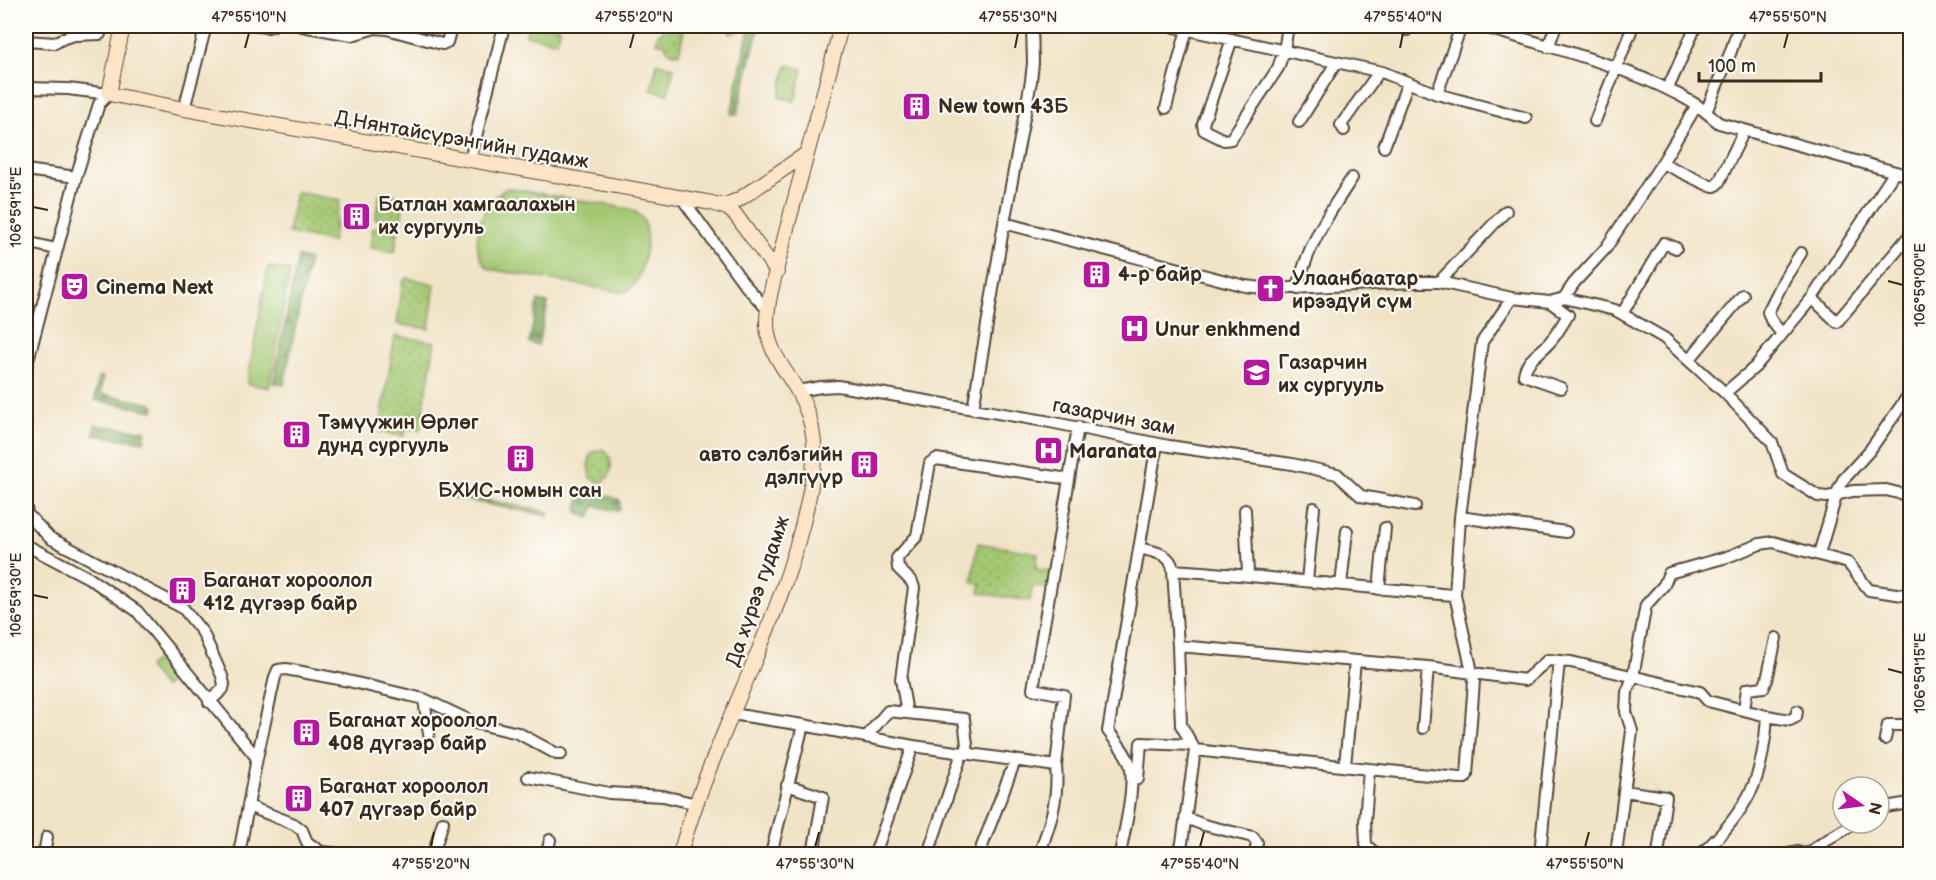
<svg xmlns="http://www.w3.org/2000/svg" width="1936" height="880" font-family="'Balsamiq Sans',sans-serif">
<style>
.grass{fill:url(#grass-dots);stroke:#707948;stroke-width:1.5}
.forest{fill:url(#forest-firs);stroke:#5f6b41;stroke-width:1.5}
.pitch{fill:#a4c872;stroke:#707948;stroke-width:1.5}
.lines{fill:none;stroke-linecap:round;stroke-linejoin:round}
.street-casing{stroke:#564637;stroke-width:14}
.secondary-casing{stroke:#564637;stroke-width:16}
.street{stroke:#fff;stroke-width:10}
.secondary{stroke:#fee4c6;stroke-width:14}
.ticks{fill:none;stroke:#3b2a1e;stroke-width:2}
.labels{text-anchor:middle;stroke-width:4.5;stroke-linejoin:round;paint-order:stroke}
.poi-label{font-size:20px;font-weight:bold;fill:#3b2a1e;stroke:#fdfcf7;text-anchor:start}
.street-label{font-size:20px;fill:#3b2a1e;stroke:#fdfcf7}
.neatline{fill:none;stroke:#3b2a1e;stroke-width:2}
.ticks-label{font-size:15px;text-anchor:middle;fill:#3b2a1e}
</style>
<defs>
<pattern id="grass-dots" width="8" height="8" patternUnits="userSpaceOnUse" patternTransform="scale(1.5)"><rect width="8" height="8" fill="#a4c872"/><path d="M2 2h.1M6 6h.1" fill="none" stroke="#87a35d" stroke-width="1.8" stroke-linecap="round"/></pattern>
<pattern id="forest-firs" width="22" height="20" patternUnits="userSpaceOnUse" patternTransform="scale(1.5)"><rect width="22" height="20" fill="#83ac64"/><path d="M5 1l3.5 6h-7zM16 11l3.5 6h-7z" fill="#6c8c52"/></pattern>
</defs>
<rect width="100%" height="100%" fill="#fdfcf7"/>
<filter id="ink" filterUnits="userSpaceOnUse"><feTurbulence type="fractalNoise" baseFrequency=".0167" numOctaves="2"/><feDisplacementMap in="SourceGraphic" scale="12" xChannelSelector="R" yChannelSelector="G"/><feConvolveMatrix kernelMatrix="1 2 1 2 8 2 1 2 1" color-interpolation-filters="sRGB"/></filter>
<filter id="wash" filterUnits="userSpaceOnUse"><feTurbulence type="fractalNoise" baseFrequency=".008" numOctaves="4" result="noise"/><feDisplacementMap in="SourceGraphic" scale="24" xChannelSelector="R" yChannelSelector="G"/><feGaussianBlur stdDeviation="1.35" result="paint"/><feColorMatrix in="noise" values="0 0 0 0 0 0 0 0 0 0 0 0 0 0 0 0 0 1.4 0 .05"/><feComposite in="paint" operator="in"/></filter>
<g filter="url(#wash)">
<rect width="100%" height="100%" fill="#f1e3c6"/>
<!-- grass -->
<path class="grass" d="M663,26L684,30L679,54L668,51L665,44L656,42L658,34H661Z
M657,63L674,67L668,94L651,90Z
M787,65L803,69L795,101L779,97Z
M296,192L340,200L332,242L288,233Z
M380,193L405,197L400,223L375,219Z
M373,227L398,232L395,252L370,248Z
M407,278L435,284L429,329L397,324L403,281Z
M395,336L435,342L420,430L406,428L404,436L379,432Z
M603,449C619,460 610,493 590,478L588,465L591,453Z
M978,543L1038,553L1036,569L1053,571L1050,589L1033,586L1030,601L979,593L981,584L972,582Z"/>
<!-- forest -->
<path class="forest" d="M730,26H759L737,115L731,114L749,27L730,34L728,27Z
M298,257L309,259L284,385L273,383Z
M538,301L548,303L538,345L529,343Z
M98,377H103L101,394L153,404L155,407L153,411L95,400Z
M95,425L146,431L144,442L94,435Z
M440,491L549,512L548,516L439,495Z
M595,492L620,500V510L616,511L595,506L590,518L578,514C576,500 581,493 595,492Z"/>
<!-- pitch -->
<path class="pitch" d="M528,26H551L560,28L557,42L526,35Z
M508,188L630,209C636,212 641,215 644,221C650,236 644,263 638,278C636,284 631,288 626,292H621L489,269C465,249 481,199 508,188Z
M268,267L290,271L269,388L247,384Z
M161,656L178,677L164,687L148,667Z"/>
</g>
<g filter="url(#ink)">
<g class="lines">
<defs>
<path id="street" d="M258,26L268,27L272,26
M302,26L352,35L375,28L387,29L388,26
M1170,26L1382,72L1437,94L1526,118
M1482,26C1554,49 1632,66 1697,105
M387,29L442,44L447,42L449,35
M1407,30L1408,26
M1232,39L1203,124L1204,130L1224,140L1231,139L1278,68L1284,51L1288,26
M26,41L55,43L64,38L75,35L100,34
M1548,47L1556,26
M26,88L68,89L109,94
M1668,88L1696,26
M1437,94L1459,32L1466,26
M1166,108L1187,29
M184,109L206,26
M1706,112L1731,51L1739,26
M1595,121L1633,26
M1299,122L1336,63
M1344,130L1341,125L1379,72
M1384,147L1408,82
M470,160L504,26
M1662,163L1710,186H1715L1719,182L1744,131
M26,170L76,177
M681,197L745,285L768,310
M1004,223L1245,286L1271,289L1413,282H1439L1512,298L1550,302L1564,298L1615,310L1664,338L1725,393L1772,442L1783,474L1818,496L1827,497L1853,491L1886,490L1910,496
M26,242L56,249
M1439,282L1506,211
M1298,289C1306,247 1329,213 1352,178
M1564,298L1574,283L1606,248L1662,163L1697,105L1719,123L1910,176
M1812,298L1837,322L1910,235
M1550,302L1568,315C1562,325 1556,336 1548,344C1538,355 1526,360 1524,375L1561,388
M1622,314L1664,243L1676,248
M1782,334L1771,320L1768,312L1785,278L1801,253
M1689,360L1743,295
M26,368L76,177L99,104L109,94
M798,391L821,387L838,386L1045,421L1169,446L1292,464L1337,474L1361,496L1415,506
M1725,393L1755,367L1812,298L1894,173
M973,409L1004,223L1031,81L1033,63L1032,26
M26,508L27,514L50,538L183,608L203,633L222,676L224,684L223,689L209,702
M1245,510L1248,574
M1460,517L1482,342L1512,298
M26,545L89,578L137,611L257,758L239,854
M1139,548C1154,552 1171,553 1173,570
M1819,554L1837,493L1843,480L1870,450L1910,393
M1307,581L1314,508
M1341,585L1347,531
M1379,589L1385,528
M1178,646L1173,570C1268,576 1361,588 1455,595
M424,699L475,723L518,733L557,754H561
M1744,710L1747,689L1764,687L1767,680L1776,638
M907,713L901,679L914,588L912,582L898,568L897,558L917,536L930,463L936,459L1069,479
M732,714L803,725L771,854
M1767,716L1790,720L1796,717L1797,711
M803,725L913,746L1056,766C1059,797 1050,826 1039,854
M1423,728L1428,667
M867,736L888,711L964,719L968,754
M1885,739L1888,725H1910
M257,758L275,677L278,670L286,669L344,680L424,699L429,734
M1345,765L1355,661
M1056,766L1064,695L1033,689L1078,427
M1369,769L1459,778H1465L1467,775L1474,681L1455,595L1460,517L1566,532
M528,777L609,793L663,796L697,804
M1138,779L1141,743L1192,745
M787,785L823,797L813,854
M1624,791L1666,797L1658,854
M248,806L294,824L302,830L307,842L321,852
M1879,808L1910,803
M1186,818L1204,825L1253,837L1257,843L1255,854
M1179,852L1182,843L1195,750
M44,854L47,837
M321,854V852L344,854
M433,854L443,822
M547,854L550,840
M878,854L876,851L913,746
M928,854L962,753
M979,854L1015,761
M1120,854C1124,833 1137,781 1129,762C1125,751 1115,740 1108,731L1157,444
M1376,854L1366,845L1365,822L1369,769L1195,750L1181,725L1178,646L1428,667L1525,680L1548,660L1571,662L1700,692L1708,701L1767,716C1766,737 1761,770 1752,789C1740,814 1721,836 1701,854
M1540,854L1559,661
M1616,854L1632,731L1626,712L1627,692L1633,677L1645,610L1646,605L1664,585L1669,573L1727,557L1760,544L1773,542L1848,563L1869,590L1910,596
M1788,854L1797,852L1805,854
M1807,854L1821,844L1855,823"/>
<path id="secondary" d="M123,26L109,94L184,109L712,203L727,208L735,214L777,272
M718,204H728L738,200L806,154
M680,854C715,730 786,618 810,491C817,453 817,425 797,390C785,369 768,351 767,325C766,299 780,259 786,232C804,163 824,95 841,26"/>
</defs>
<!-- street casing -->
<use href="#street" class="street-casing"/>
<!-- secondary casing -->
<use href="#secondary" class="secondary-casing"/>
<!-- street -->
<use href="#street" class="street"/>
<!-- secondary -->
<use href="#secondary" class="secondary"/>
</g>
</g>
<!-- ticks -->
<path class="ticks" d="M245,48L249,33M630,48L634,33M1015,48L1018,33M1400,48L1403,33M1784,48L1788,33M33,207L48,210M1888,281L1903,285M33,595L48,598M1888,669L1903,673M431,847L434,832M815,847L819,832M1200,847L1204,832M1585,847L1589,832"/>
<!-- icons -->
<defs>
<symbol id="building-square" viewBox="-11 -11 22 22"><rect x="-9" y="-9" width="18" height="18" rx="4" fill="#b5179e" stroke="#fdfcf7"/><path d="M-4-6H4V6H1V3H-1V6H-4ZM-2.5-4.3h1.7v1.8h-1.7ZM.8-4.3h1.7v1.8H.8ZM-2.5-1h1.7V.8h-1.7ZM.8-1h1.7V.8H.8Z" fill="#fff"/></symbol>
<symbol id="theatre-square" viewBox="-11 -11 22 22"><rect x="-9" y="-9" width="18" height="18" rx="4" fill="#b5179e" stroke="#fdfcf7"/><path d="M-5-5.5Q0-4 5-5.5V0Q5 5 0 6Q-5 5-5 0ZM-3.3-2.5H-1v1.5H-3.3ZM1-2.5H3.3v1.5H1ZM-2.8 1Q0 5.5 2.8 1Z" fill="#fff"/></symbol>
<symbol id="church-square" viewBox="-11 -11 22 22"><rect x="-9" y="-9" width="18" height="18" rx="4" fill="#b5179e" stroke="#fdfcf7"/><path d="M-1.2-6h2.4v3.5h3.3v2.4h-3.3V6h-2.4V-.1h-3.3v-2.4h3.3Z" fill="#fff"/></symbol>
<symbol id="hospital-square" viewBox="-11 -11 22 22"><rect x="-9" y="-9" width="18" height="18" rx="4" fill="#b5179e" stroke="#fdfcf7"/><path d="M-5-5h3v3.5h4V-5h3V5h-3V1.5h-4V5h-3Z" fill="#fff"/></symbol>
<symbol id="school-square" viewBox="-11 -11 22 22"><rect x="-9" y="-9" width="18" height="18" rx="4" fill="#b5179e" stroke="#fdfcf7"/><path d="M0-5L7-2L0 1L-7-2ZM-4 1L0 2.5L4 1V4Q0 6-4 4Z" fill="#fff"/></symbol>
</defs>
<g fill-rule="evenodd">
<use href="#building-square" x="900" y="90" width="33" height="33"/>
<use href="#building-square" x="340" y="200" width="33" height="33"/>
<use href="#building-square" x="1080" y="258" width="33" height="33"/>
<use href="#theatre-square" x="58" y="270" width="33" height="33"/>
<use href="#church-square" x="1254" y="272" width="33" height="33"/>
<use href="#hospital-square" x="1118" y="312" width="33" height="33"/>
<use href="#school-square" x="1240" y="356" width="33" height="33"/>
<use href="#building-square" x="280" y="418" width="33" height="33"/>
<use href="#hospital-square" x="1032" y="434" width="33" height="33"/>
<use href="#building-square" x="504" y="442" width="33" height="33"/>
<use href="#building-square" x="848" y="448" width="33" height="33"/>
<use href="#building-square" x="166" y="574" width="33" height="33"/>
<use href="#building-square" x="290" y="716" width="33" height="33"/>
<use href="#building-square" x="282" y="782" width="33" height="33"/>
</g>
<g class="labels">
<!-- poi labels -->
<g class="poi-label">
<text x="938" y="113">New town 43Б</text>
<text x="378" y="211">Батлан хамгаалахын<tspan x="378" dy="23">их сургууль</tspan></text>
<text x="1118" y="281">4-р байр</text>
<text x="1292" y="285">Улаанбаатар<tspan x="1292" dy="23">ирээдүй сүм</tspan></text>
<text x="96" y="294">Cinema Next</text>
<text x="1155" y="336">Unur enkhmend</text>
<text x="1278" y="369">Газарчин<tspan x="1278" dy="23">их сургууль</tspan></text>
<text x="318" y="429">Тэмүүжин Өрлөг<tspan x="318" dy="23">дунд сургууль</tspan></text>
<text x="1069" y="458">Maranata</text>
<text x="843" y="461" text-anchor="end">авто сэлбэгийн<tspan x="843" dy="23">дэлгүүр</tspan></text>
<text x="520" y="497" text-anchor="middle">БХИС-номын сан</text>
<text x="203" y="587">Баганат хороолол<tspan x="203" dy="23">412 дүгээр байр</tspan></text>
<text x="328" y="727">Баганат хороолол<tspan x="328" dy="23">408 дүгээр байр</tspan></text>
<text x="319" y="793">Баганат хороолол<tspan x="319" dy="23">407 дүгээр байр</tspan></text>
</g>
<!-- street labels -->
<g class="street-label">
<text transform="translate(462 139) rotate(10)" y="7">Д.Нянтайсүрэнгийн гудамж</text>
<text transform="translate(1114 416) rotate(11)" y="7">газарчин зам</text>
<text transform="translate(757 591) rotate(-71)" y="7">Да хүрээ гудамж</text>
</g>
</g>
<!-- margin -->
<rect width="1936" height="880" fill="none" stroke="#fdfcf7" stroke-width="66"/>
<!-- north arrow -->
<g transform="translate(1861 805) rotate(104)"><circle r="28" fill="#fdfcf7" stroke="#afa8a0" stroke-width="1.5"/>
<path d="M0-4.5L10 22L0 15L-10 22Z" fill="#b5179e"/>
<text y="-9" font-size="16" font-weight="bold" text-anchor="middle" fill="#3b2a1e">N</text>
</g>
<!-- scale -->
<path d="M1699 72v9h122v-9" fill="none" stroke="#3b2a1e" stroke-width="3"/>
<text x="1708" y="72" font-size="18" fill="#3b2a1e" stroke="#fdfcf7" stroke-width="4.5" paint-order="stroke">100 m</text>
<rect x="33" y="33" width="1870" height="814" class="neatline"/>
<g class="ticks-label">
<text x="249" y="22">47°55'10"N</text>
<text x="634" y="22">47°55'20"N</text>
<text x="1018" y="22">47°55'30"N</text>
<text x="1403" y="22">47°55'40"N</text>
<text x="1788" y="22">47°55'50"N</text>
<text transform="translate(16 207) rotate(-90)" y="5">106°59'15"E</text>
<text transform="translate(1920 285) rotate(-90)" y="5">106°59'00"E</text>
<text transform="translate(16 595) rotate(-90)" y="5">106°59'30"E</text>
<text transform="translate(1920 673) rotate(-90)" y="5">106°59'15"E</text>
<text x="431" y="869">47°55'20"N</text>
<text x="815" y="869">47°55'30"N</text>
<text x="1200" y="869">47°55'40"N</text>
<text x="1585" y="869">47°55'50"N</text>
</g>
</svg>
